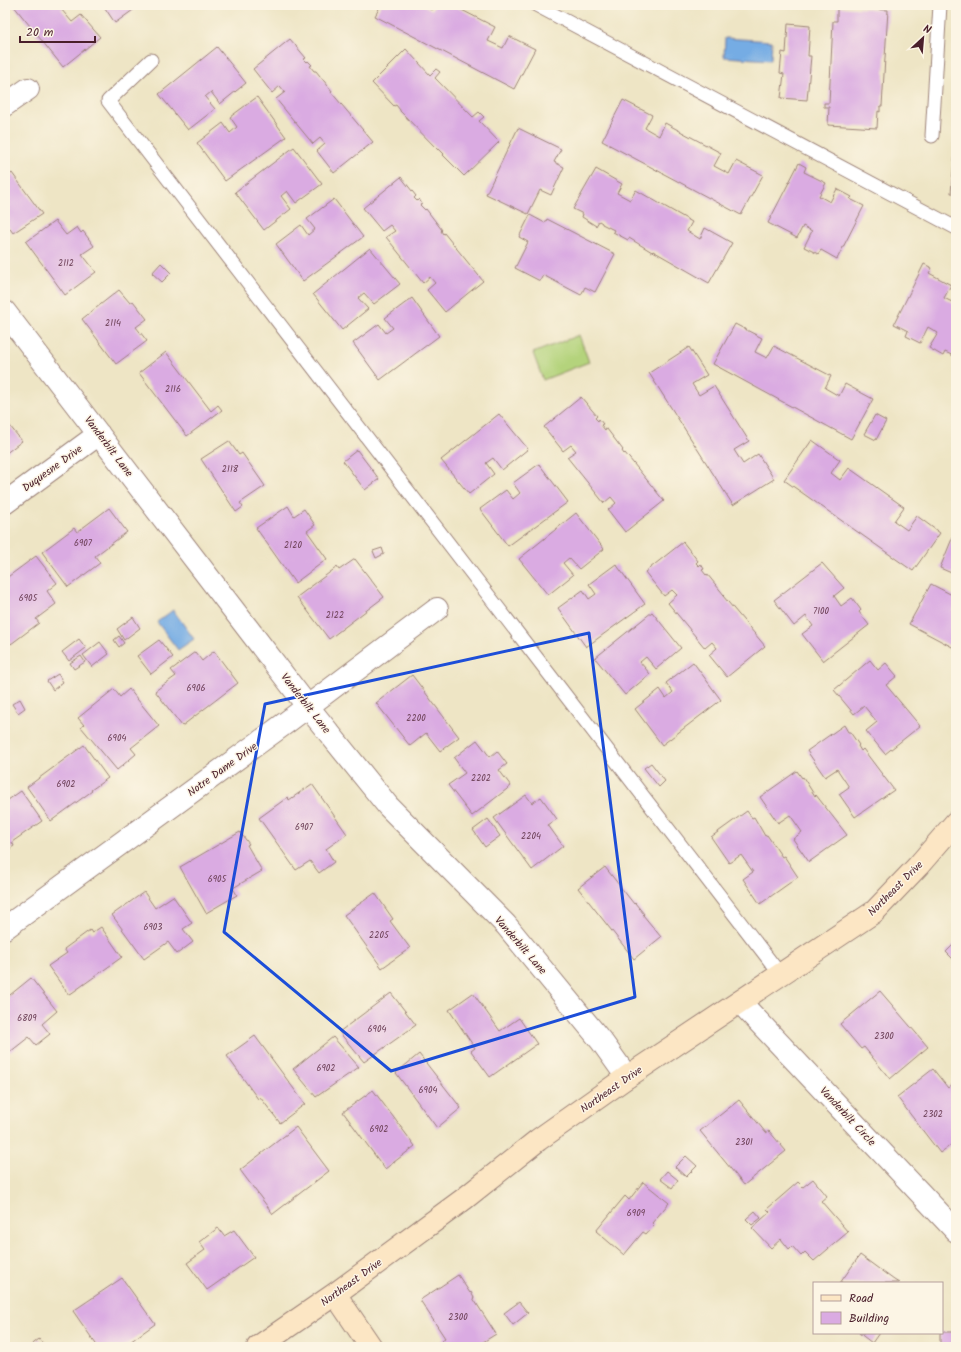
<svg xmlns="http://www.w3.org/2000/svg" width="961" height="1352" font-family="Kalam,sans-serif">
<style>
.green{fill:#b4d37b;stroke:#7f7953}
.water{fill:#75ace4;stroke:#606688}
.building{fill:#daabe2}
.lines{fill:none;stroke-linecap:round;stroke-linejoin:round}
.lane-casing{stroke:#9c8278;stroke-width:15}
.street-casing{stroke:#9c8278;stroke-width:24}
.secondary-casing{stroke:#9c8278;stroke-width:24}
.lane{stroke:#fff;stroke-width:13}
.street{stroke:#fff;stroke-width:22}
.secondary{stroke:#fce6c4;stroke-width:22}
.marked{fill:none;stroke:#1d4ed8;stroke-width:3;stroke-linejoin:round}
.labels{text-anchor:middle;stroke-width:3;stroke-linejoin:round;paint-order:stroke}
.number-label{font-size:9px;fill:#6e4259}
.street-label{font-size:11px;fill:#4a1f2b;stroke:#fcf5e5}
</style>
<rect width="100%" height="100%" fill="#fcf5e5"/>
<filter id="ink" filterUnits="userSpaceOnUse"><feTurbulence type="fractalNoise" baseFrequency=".025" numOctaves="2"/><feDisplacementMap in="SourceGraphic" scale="8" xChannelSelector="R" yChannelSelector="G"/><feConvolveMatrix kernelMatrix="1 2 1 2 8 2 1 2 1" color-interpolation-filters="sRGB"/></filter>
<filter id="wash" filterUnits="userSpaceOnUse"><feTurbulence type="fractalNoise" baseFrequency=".012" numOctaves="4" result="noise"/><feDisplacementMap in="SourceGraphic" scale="16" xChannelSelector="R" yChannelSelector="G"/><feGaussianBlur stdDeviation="0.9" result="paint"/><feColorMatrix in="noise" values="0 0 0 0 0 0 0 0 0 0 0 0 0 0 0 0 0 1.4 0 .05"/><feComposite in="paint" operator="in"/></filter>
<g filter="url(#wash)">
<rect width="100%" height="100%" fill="#eee5c5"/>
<!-- green -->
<path class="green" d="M579,335L589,362L543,380L533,353Z"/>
<!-- water -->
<path class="water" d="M725,38L772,41L771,60L724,57Z
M173,610L194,639L178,650L157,622Z"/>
<g id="blocks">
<!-- building -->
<path class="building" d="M13,5H66L61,9L72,22L81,15L100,37L63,67Z
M103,5H140L115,23Z
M381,5H423L432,10L435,5H452L495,27L488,41L503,48L509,36L535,49L514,89L375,16Z
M837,7L888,10L882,106H880V112L878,111L877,128L828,125L829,107H824V103H829L833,21H837Z
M788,24L810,26L808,56H811L807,100L781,98L784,74L780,73L782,52L786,53Z
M290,39L306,58L304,59L307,62L308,61L312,65L310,66L314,71H316L332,91L331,92L373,142L334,173L317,151L325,144L320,138L313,144L276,99L285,92L280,86L272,93L253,69Z
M217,47L246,83L220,104L211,92L205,97L215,109L188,130L159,94Z
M406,49L430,75L436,69L440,72L435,78L473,117L479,112L484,117L479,121L499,142L464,176L443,155L444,154L439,149L438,150L400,111V110L396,105L394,106L372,83Z
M257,97L286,137L225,181L197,143L223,123L230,133L237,127L230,117Z
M623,100L652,115L645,128L659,136L665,123L721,153L714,166L729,174L736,161L763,175L741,215L602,141Z
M518,128L561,149L554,162L564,167L551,195L540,190L528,214L486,194Z
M294,147L322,184L296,203L287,191L281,196L291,209L264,230L235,192Z
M955,151H956V193H951Z
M799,163L806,167L804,172L826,183L819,196L830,202L837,189L852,197L850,199L864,206L837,259L821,250L818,254L804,247L812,231L803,226L797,238L768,223Z
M596,169L622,184L617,193L630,200L636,190L692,222L687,231L700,239L705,228L732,243L709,283L653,251L652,252L629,238L628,240L613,232L614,230L602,224V223L599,221L596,226L582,217L583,214L573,209Z
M5,171L8,176L12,173L42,214L13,233L5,222Z
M401,177L416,196L414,198L417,201L419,199L422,204L420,205L425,210L426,209L442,230L441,231L443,234L444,233L483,281L445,312L427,290L435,283L430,277L423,283L386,237L395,231L390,225L382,231L363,208Z
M334,199L363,237L303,281L276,244L301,225L308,235L315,229L307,219Z
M530,215L545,223L547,219L615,254L595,292L585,287L581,295L543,275L540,281L515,268L528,242L519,237Z
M55,221L66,235L77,227L81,233L83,231L94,246L82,254L96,272L65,295L26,242Z
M370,248L400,284L374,304L364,293L358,298L368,309L342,330L313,294Z
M161,263L171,273L162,282L152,273Z
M924,264L932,268L929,273L951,285L944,298L956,304V357L945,352L943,356L929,348L938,333L928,327L920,343L906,336L908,331L894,324Z
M119,290L130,303L133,301L147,319L136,327L147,341L116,364L82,319Z
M412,298L439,336L380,380L353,343L379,324L386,333L393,328L385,318Z
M735,324L762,338L755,352L767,358L774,346L831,376L825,388L839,396L845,384L873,399L851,439L713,364Z
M689,347L707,375L692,384L699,395L714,386L749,441L734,450L743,464L758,454L774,479L733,505L649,373Z
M166,352L211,411L218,405L222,410L187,436L139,373Z
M581,397L597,416L595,418L598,421L599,419L603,424L601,425L605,430L607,429L623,450L622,451L624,454L625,453L664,501L625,532L608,510L616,503L611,497L604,503L567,457L576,451L571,445L563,451L544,427Z
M499,414L528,449L502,470L493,458L486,463L494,474L469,494L441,460Z
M875,415L886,421L876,440L864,434Z
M5,420L22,441L5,454Z
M812,440L840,460L831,473L840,480L849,468L904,507L894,521L907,530L917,516L940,533L913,571L784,480Z
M229,441L239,455L242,453L265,486L240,503L243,507L236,512L201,459Z
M357,450L379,479L365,490L343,461Z
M539,464L568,502L508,546L480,509L506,490L513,499L520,493L513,483Z
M288,506L294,516L304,509L315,525L307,531L327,559L295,583L256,528Z
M109,508L127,532L95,556L100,563L68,587L42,552L74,528L77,532Z
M576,513L604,549L579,569L569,558L563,563L573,575L548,595L519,559Z
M956,529V575L940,568Z
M683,542L698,561L696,563L699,566L701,564L704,569L702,570L706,575L707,574L724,595L723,596L765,646L727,677L709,655L717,648L712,642L705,648L668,603L677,595L672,590L664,596L645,572Z
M382,548L384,554L376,558L373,551Z
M36,556L57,583L47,591L56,604L36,619L39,623L11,644L5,635V579Z
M355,559L384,597L329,639L297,597L337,567L339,570Z
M822,563L844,588L834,596L841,606L852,598L861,610L859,612L869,625L823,661L802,634L813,626L806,616L794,626L774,600Z
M616,564L645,604L586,647L558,608L583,590L589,599L596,594L589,584Z
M931,584L956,597V605L952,611L956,613V649L909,624Z
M652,612L681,648L656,669L646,657L640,662L650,674L625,695L595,658Z
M133,617L140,628L124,640L117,629Z
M119,636L124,643L119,647L114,640Z
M79,639L86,648L69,661L62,652Z
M159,640L173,657L151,674L137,656Z
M100,642L109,654L92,667L83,655Z
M214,651L238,683L182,726L155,691L176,676L171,670L195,652L202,661Z
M81,656L85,662L74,669L70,663Z
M870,660L878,670L886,663L897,676L886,685L920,726L885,754L866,731L877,722L864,706L854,714L834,690Z
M693,662L721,700L662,745L635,709L660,689L666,698L673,692L666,683Z
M58,674L63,682L53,690L47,681Z
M412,675L459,737L440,751L426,733L410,746L376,703Z
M114,689L120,697L129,689L159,726L131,748L136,754L117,770L81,727L84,725L78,718Z
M20,699L25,708L18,713L12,704Z
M844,725L848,732H850L859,745L858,746L861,751L863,749L894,790L855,817L839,794L849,787L837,769L825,777L807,751Z
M477,740L490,757L497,751L507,764L499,770L511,786L472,816L448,785L465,773L454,758Z
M84,745L108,778L91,790L92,791L51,821L27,787Z
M651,763L665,781L659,787L644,768Z
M797,771L802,778L803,777L815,796L816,795L847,835L809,862L793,839L802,832L790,815L778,823L760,797Z
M312,784L347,834L326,849L334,862L319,873L310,861L296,870L259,818L288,797L289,800Z
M21,791L42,821L12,842L14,846L5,852V795L8,800Z
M526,795L532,803L541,797L557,819L548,825L563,846L532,870L494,818Z
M747,811L752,818L754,817L765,836L767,835L782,857L784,856L798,877L760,904L743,879L753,872L741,855L729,863L711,837Z
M488,819L500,836L485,847L473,830Z
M240,832L249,844L247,845L262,871L233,888L237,895L206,913L180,867Z
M605,867L634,904L635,903L644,914L643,915L661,937L634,959L578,888Z
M144,892L155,908L173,896L192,923L183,929L193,942L177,954L168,942L144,959L112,915Z
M375,893L393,919L390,921L410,948L382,968L344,915Z
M101,927L122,957L69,995L48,966L67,953L64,949L90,930L92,933Z
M956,942V962L946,952Z
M31,978L57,1011L42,1024L50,1034L36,1045L29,1037L10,1052L5,1046V999Z
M880,991L928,1047L890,1079L864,1047L861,1049L840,1024Z
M391,993L416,1025L364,1062L339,1032Z
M473,993L500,1031L519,1018L537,1044L490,1077L471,1051L475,1048L449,1010Z
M255,1036L305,1104L280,1123L260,1097L258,1099L227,1056Z
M333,1037L359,1067L316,1097L293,1069Z
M419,1054L461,1108L437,1128L396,1073Z
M933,1069L948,1088L955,1082L956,1083V1141L940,1153L897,1097Z
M373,1090L415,1146L385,1169L343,1112Z
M739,1100L766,1133L769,1131L786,1151L744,1185L700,1131Z
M296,1127L329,1171L273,1214L240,1170Z
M686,1156L697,1166L686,1177L675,1167Z
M667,1171L678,1180L672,1188L660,1179Z
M813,1179L827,1196L821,1201L848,1232L814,1261L805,1252L801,1256L792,1246L789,1249L781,1239L771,1248L752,1228L770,1212L767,1209L798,1182L803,1187Z
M643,1182L669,1203L652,1223L654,1225L646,1234L643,1232L624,1255L596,1231L625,1196L629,1200Z
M755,1211L761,1218L752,1225L746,1219Z
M218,1228L224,1236L234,1230L254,1257L207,1290L187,1263L205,1250L199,1242Z
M860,1255L894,1280L899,1283H840Z
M458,1275L470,1293L471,1292L474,1298H473L496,1334L475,1347H447L442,1340L445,1338L420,1300Z
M122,1278L155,1324L123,1347H98L73,1311Z
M519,1302L528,1313L513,1325L504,1313Z
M942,1332H956V1347H940V1333Z
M859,1333H879L872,1343Z
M39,1339L46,1347H29Z"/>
</g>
</g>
<g filter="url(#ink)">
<use href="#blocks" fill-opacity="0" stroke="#9c8278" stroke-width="1"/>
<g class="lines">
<defs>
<path id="lane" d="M536,5L956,228
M151,60L108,101L780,974
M932,136L940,5"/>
<path id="street" d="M5,105L28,89
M5,312L308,707L388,806L506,925L602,1042L627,1077
M5,503L99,434
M5,928L287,722L437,609
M740,1002L956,1231"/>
<path id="secondary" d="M335,1294L371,1347
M258,1347L335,1294L464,1199L538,1140L627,1077L874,912L918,866L956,822"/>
</defs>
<!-- lane casing -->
<use href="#lane" class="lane-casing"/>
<!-- street casing -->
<use href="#street" class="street-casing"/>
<!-- secondary casing -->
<use href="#secondary" class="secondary-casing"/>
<!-- lane -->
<use href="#lane" class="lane"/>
<!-- street -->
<use href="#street" class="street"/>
<!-- secondary -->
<use href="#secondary" class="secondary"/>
</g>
</g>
<!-- marked area -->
<path class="marked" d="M589,633L635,997L391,1071L224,932L265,704Z"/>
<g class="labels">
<!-- number labels -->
<g class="number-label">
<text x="66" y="266">2112</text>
<text x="113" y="326">2114</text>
<text x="173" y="392">2116</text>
<text x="230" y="472">2118</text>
<text x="83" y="546">6907</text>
<text x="293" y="548">2120</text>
<text x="28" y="601">6905</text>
<text x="821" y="614">7100</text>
<text x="335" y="618">2122</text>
<text x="196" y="691">6906</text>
<text x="416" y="721">2200</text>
<text x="117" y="741">6904</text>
<text x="481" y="781">2202</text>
<text x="66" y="787">6902</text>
<text x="304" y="830">6907</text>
<text x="531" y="839">2204</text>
<text x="217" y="882">6905</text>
<text x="153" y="930">6903</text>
<text x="379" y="938">2205</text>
<text x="27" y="1021">6809</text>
<text x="377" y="1032">6904</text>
<text x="884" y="1039">2300</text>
<text x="326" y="1071">6902</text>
<text x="428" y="1093">6904</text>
<text x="933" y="1117">2302</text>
<text x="379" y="1132">6902</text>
<text x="744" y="1145">2301</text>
<text x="636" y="1216">6909</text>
<text x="458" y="1320">2300</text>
</g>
<!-- street labels -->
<g class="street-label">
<text transform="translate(109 446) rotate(53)" y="4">Vanderbilt Lane</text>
<text transform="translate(52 468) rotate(-36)" y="4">Duquesne Drive</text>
<text transform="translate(306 703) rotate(52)" y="4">Vanderbilt Lane</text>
<text transform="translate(222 769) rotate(-36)" y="4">Notre Dame Drive</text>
<text transform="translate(895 888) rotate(-45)" y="4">Northeast Drive</text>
<text transform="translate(521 945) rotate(49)" y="4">Vanderbilt Lane</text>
<text transform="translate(611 1089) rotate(-35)" y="4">Northeast Drive</text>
<text transform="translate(848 1116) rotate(47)" y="4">Vanderbilt Circle</text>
<text transform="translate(351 1282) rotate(-36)" y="4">Northeast Drive</text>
</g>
</g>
<!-- margin -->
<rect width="961" height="1352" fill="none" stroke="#fcf5e5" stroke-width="20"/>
<!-- legend -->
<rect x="813" y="1282" width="130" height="52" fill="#fcf5e5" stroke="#b59f9b"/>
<rect x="821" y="1295" width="20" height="6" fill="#fce6c4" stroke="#b59f9b"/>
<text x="849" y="1302" font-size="12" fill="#4a1f2b">Road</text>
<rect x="821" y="1312" width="20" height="12" fill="#daabe2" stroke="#b59f9b"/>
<text x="849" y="1322" font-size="12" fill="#4a1f2b">Building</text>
<!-- north arrow -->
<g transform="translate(923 38) rotate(26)" stroke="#fcf5e5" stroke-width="3" paint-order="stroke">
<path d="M0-3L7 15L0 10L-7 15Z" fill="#4a1f2b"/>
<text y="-6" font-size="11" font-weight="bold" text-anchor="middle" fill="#4a1f2b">N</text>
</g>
<!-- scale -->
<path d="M20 36v6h75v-6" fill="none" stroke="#4a1f2b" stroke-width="2"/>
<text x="26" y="36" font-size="12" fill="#4a1f2b" stroke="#fcf5e5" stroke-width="3" paint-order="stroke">20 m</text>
</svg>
